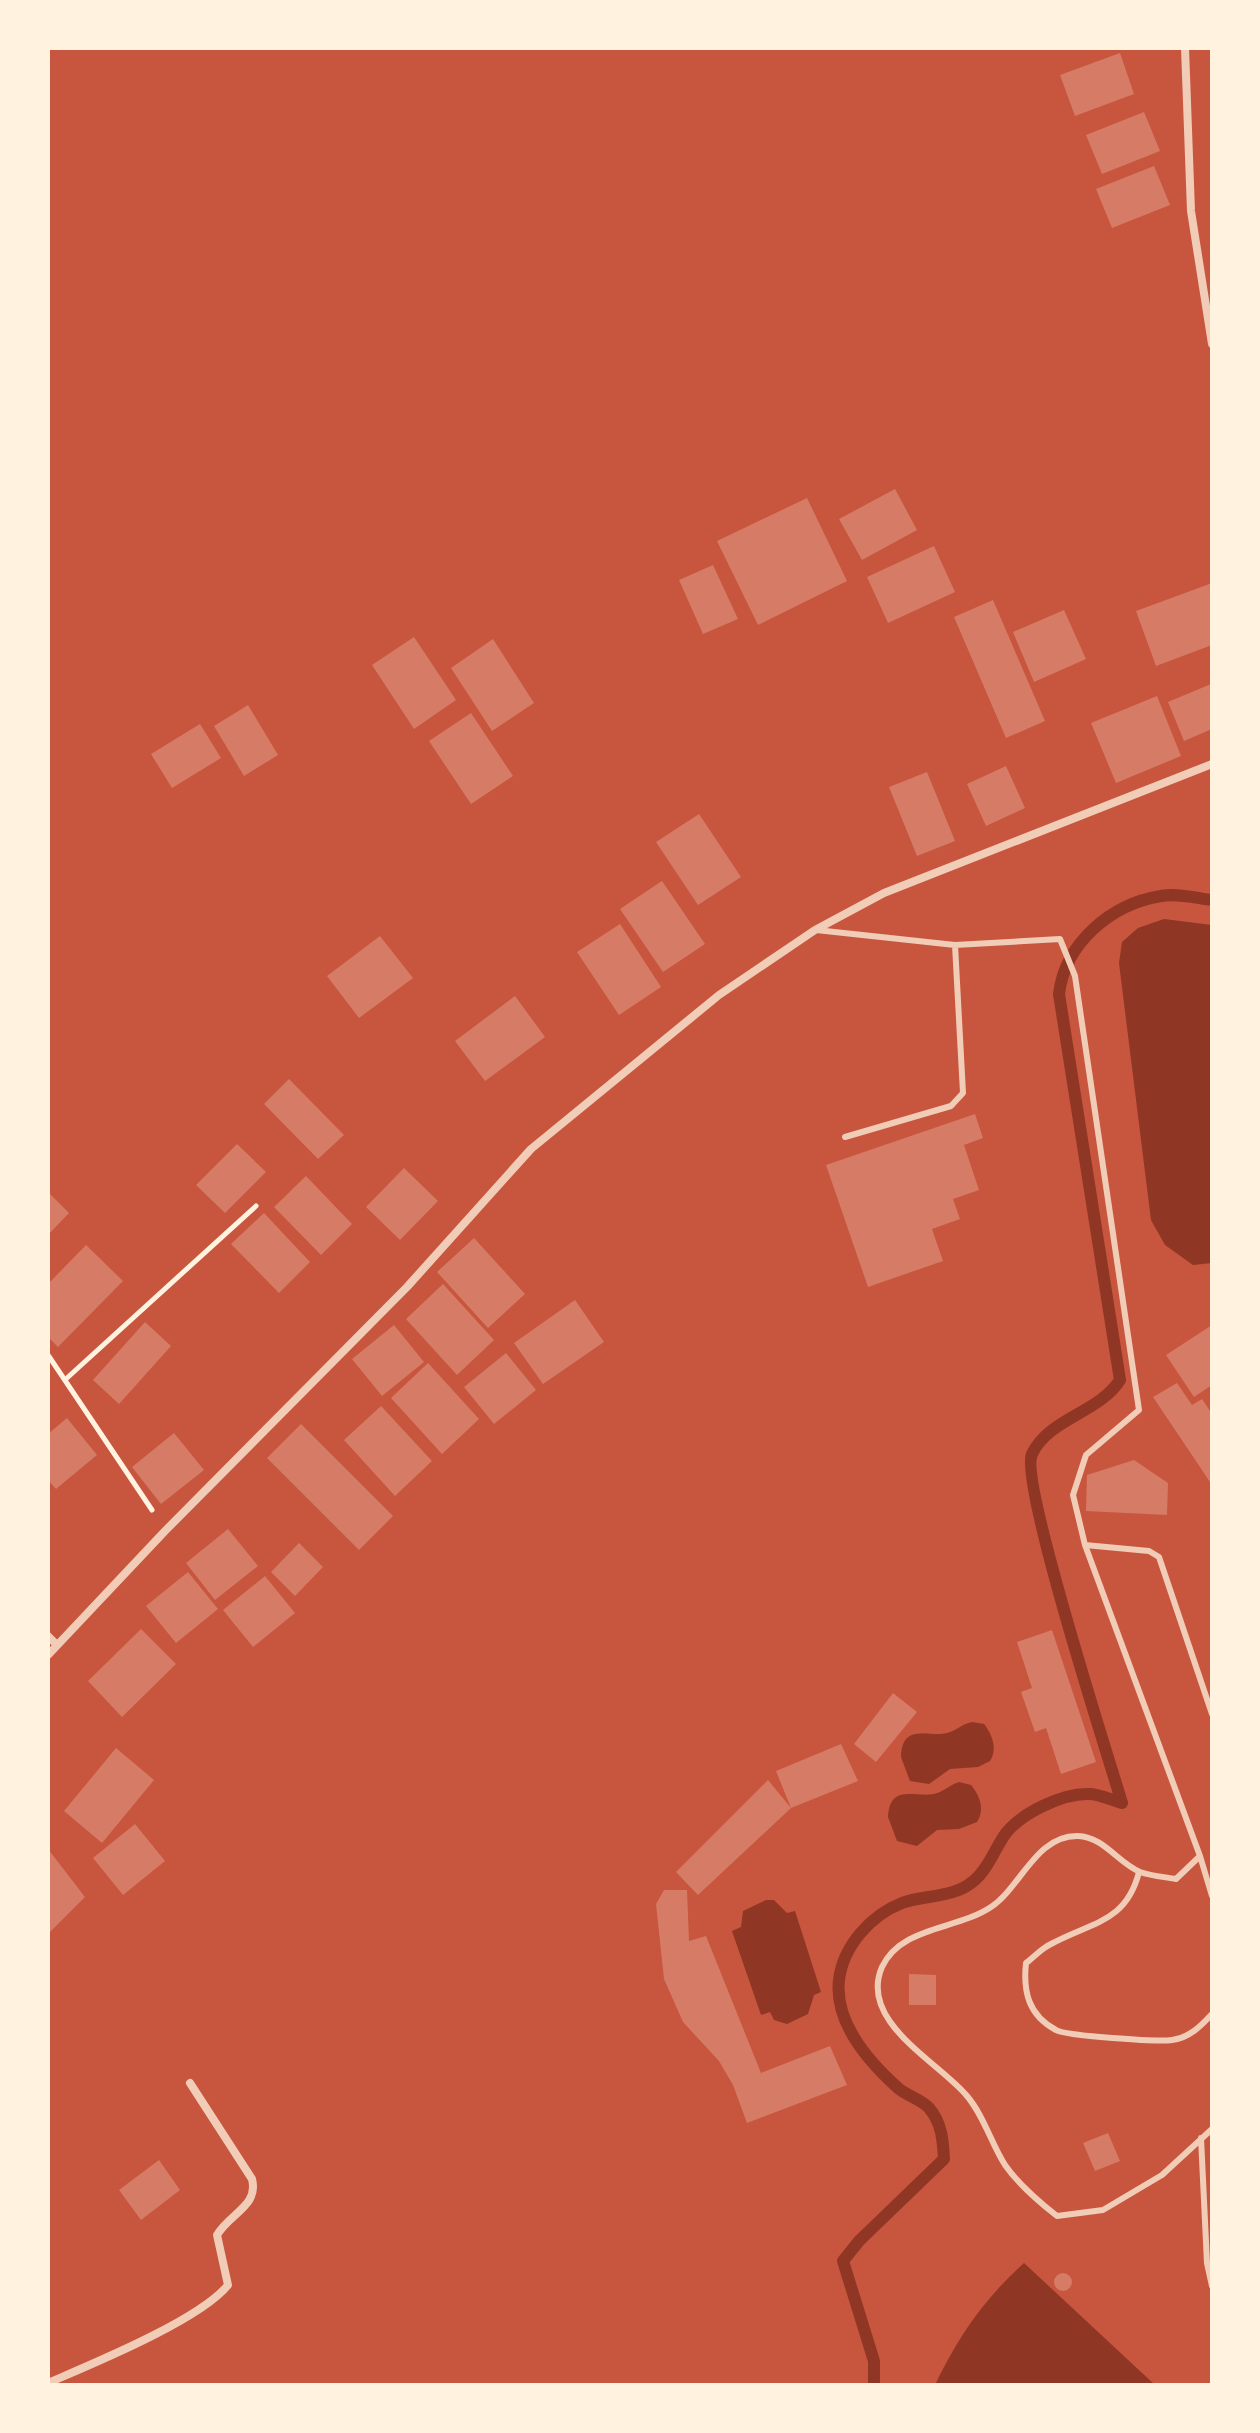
<svg xmlns="http://www.w3.org/2000/svg" width="1260" height="2433" font-family="'PT Sans Narrow',sans-serif">
<style>
.water{fill:#8f3625}
.lines{fill:none;stroke-linecap:round;stroke-linejoin:round}
.stream{stroke:#8f3625;stroke-width:12}
.building{fill:#d67c66}
.path{stroke:#fff3e0;stroke-width:5}
.service{stroke:#f1ccb7;stroke-width:6}
.minor{stroke:#f1ccb7;stroke-width:8}
</style>
<rect width="100%" height="100%" fill="#c8553d"/>
<!-- water -->
<path class="water" d="M1164,919L1212,925V1263L1193,1265L1165,1245L1151,1220L1119,963L1122,942L1138,928Z
M972,1722L984,1724C992,1734 998,1749 990,1761L978,1767L950,1769L929,1784L910,1781L901,1757C902,1722 929,1738 947,1733C956,1731 962,1724 972,1722Z
M959,1782L971,1785C980,1796 985,1809 977,1822L959,1829L937,1830L917,1846L897,1841L888,1817C890,1783 915,1798 934,1794C943,1792 950,1785 959,1782Z
M766,1900H774L787,1913L795,1911L821,1992L814,1995L808,2014L787,2024L774,2020L770,2012L761,2015L732,1931L741,1927L743,1911Z
M1024,2263L1155,2385H935C958,2337 984,2299 1024,2263Z"/>
<g class="lines">
<!-- stream -->
<path class="stream" d="M874,2385V2361L843,2261L859,2241L944,2159C943,2141 942,2123 929,2108C921,2099 907,2096 898,2088C869,2062 834,2023 839,1980C843,1946 871,1915 902,1903C923,1895 952,1898 971,1883C987,1872 995,1848 1006,1833C1022,1813 1061,1794 1087,1794C1098,1793 1111,1800 1122,1803C1108,1756 1019,1480 1032,1454C1049,1418 1099,1413 1120,1380L1059,994C1065,943 1111,904 1161,896C1177,893 1196,898 1212,900"/>
</g>
<!-- building -->
<path class="building" d="M1120,53L1134,94L1075,116L1060,75Z
M1144,112L1160,151L1102,174L1086,135Z
M1154,166L1170,205L1112,228L1096,189Z
M895,489L917,530L862,560L839,519Z
M807,498L847,581L758,625L717,541Z
M934,546L955,592L888,623L867,577Z
M713,565L738,619L703,634L679,580Z
M1212,583V645L1156,666L1136,611Z
M993,600L1045,721L1006,738L954,617Z
M1064,610L1086,659L1034,682L1013,632Z
M414,637L456,700L414,729L372,665Z
M493,639L534,703L492,731L451,668Z
M1211,684L1212,729L1184,741L1168,702Z
M1157,696L1181,756L1116,783L1091,723Z
M248,705L278,755L244,776L214,726Z
M471,713L513,776L471,804L429,741Z
M200,724L221,758L172,788L151,754Z
M1006,766L1025,808L986,826L967,784Z
M927,772L955,841L917,856L889,787Z
M699,814L741,877L698,905L656,842Z
M662,881L705,944L663,972L620,909Z
M620,924L661,987L619,1015L577,952Z
M380,936L413,978L359,1018L327,976Z
M515,996L545,1037L485,1081L455,1041Z
M289,1079L344,1135L318,1159L264,1104Z
M975,1114L983,1138L964,1145L979,1190L953,1199L960,1219L932,1229L943,1261L868,1287L826,1165Z
M237,1144L266,1172L225,1213L196,1185Z
M404,1168L438,1201L400,1240L366,1207Z
M306,1176L352,1224L321,1255L274,1207Z
M48,1192L69,1213L48,1235Z
M264,1213L310,1262L279,1293L231,1244Z
M474,1238L525,1294L488,1328L437,1272Z
M86,1245L123,1281L58,1347L48,1337V1284Z
M443,1284L494,1340L457,1375L406,1319Z
M575,1300L604,1342L543,1384L514,1343Z
M145,1322L171,1346L119,1404L93,1380Z
M394,1325L424,1362L382,1396L352,1359Z
M1212,1325V1385L1194,1397L1166,1355Z
M506,1353L536,1390L494,1424L464,1387Z
M428,1363L479,1419L442,1454L391,1398Z
M1177,1383L1192,1405L1202,1399L1212,1414V1485L1153,1397Z
M381,1406L432,1461L395,1496L344,1440Z
M67,1418L97,1455L56,1489L48,1480V1434Z
M301,1424L393,1516L359,1550L267,1458Z
M174,1433L204,1470L161,1504L132,1467Z
M1134,1460L1168,1483L1167,1515L1086,1511L1087,1475Z
M228,1529L258,1566L215,1600L186,1563Z
M299,1543L323,1567L295,1596L271,1572Z
M188,1572L218,1609L176,1643L146,1606Z
M265,1576L295,1613L253,1647L223,1610Z
M141,1629L176,1664L122,1717L88,1681Z
M1052,1630L1096,1762L1061,1774L1046,1728L1035,1732L1021,1692L1032,1688L1017,1642Z
M893,1693L917,1712L876,1762L854,1744Z
M841,1744L858,1781L791,1808L776,1771Z
M116,1748L154,1780L102,1843L64,1811Z
M768,1780L791,1808L698,1895L676,1872Z
M135,1824L165,1861L123,1895L93,1858Z
M48,1849L85,1897L48,1934Z
M664,1890H687L689,1941L706,1936L761,2073L830,2046L847,2085L747,2123L733,2085L719,2061L683,2022L664,1979L656,1904Z
M909,1974L936,1975V2005H909Z
M1108,2133L1120,2161L1095,2171L1083,2143Z
M159,2160L180,2190L141,2220L119,2190Z
M1054 2282a9 9 0 1 1 18 0a9 9 0 1 1-18 0Z"/>
<g class="lines">
<!-- path -->
<path class="path" d="M48,1355L152,1510
M67,1378L256,1206"/>
<!-- service -->
<path class="service" d="M816,930L955,945L1060,939L1075,976L1139,1410L1086,1455L1073,1495L1085,1545L1200,1856L1176,1879C1165,1877 1151,1876 1140,1872C1118,1863 1104,1837 1078,1836C1036,1835 1021,1887 991,1907C957,1930 901,1926 882,1967C858,2022 939,2062 967,2096C984,2116 991,2143 1005,2165C1019,2185 1038,2201 1057,2216L1103,2210L1162,2175L1212,2129
M845,1137L951,1106L963,1093L955,945
M1085,1545L1149,1551L1159,1557L1212,1714
M1200,1856L1212,1896
M1139,1872C1126,1923 1091,1922 1051,1944C1042,1948 1034,1957 1026,1963C1023,1991 1028,2015 1056,2030C1066,2036 1158,2042 1172,2040C1189,2038 1201,2026 1212,2014
M1201,2138L1207,2263L1212,2286"/>
<!-- minor -->
<path class="minor" d="M1185,48L1191,211L1212,344
M48,1636L57,1645
M48,1655L165,1531L407,1287L531,1149L719,995L815,930L884,893L1212,764
M48,2383C92,2364 200,2320 228,2285L217,2235C230,2213 259,2206 252,2179L190,2083"/>
</g>
<!-- border -->
<rect width="1260" height="2433" fill="none" stroke="#fff3e0" stroke-width="100"/>
</svg>
